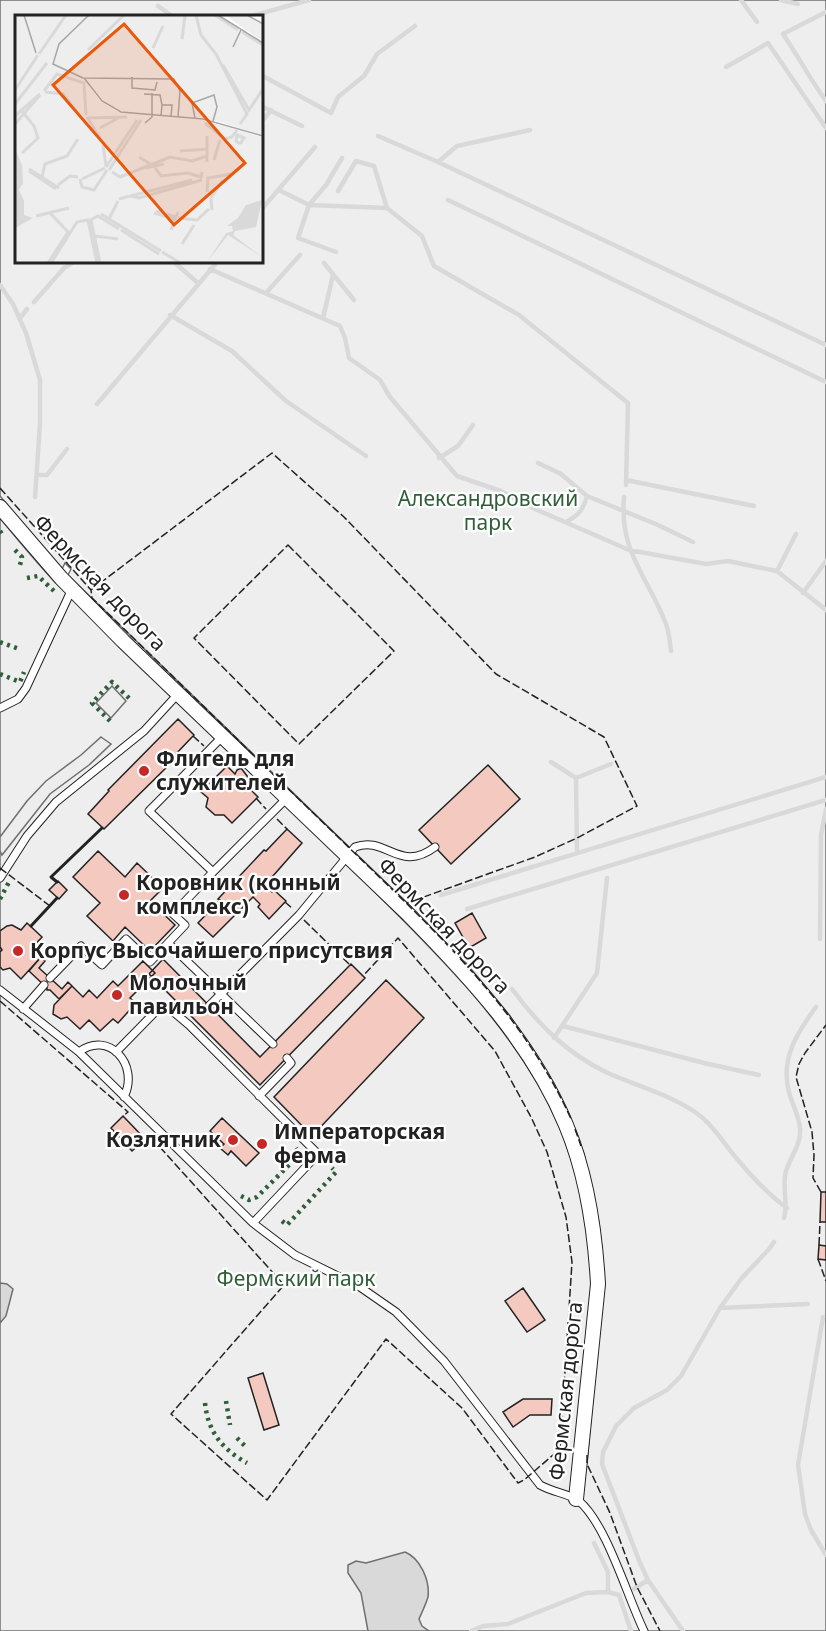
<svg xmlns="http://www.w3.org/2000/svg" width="826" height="1631" font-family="'Noto Sans',sans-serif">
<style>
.green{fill:#eee;stroke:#6f6f6f;stroke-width:1.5;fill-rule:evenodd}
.parking{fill:#ededed;stroke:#6f6f6f;stroke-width:1.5}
.water{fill:#d9d9d9;stroke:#6f6f6f;stroke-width:1.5}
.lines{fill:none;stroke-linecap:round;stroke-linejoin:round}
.stream{stroke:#d9d9d9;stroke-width:4.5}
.building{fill:#f3c9c0;stroke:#222;stroke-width:1.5}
.lane-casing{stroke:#222;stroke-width:9}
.street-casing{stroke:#222;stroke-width:16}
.lane{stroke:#fff;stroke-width:7}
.street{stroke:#fff;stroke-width:14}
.hedge{stroke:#2f5e38;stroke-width:4.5;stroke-dasharray:3 4.5;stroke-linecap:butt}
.fence{stroke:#222;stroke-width:1.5;stroke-dasharray:8 3;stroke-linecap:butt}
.wall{stroke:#222;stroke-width:3}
.poi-dot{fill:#c62828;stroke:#fff;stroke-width:2}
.labels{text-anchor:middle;stroke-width:4.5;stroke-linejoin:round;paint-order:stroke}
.park-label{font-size:21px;fill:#2f5e38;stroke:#fff}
.street-label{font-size:21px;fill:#222;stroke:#fff}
.poi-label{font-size:21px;font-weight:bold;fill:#222;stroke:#fff;text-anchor:start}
.inset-river{fill:none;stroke:#d9d9d9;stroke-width:3}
.inset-road{fill:none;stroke:#a7a7a7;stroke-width:1.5}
.view{fill:#e8590c;fill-opacity:0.15;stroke:#e8590c;stroke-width:3}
.inset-edge{fill:none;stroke:#222;stroke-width:3}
</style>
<rect width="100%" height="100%" fill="#fff"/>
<!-- green -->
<path class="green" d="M0,0H826V1631H0V518C19,541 38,565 59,586C91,618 124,649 157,680C226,748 297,814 366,883C431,948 498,1012 543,1093C576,1154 591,1223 591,1291L574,1461L587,1463L603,1283L602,1250L599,1223L584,1154L571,1120L547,1073L510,1016L467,964L407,903L68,575L71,569L65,563L62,569L35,539L0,496ZM16,16H261V261H16Z"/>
<!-- parking -->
<path class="parking" d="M112,686L126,701L111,718L96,703Z
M101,737L111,744L89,765L50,794L2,855L0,851V837L27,801L46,781L81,755Z"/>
<!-- water -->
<path class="water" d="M0,1283L7,1284L13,1289L6,1316L0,1323Z
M405,1552C420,1558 430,1580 428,1597C426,1604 422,1612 419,1619L422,1626L429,1631H368L361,1593L348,1573V1565L356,1561L366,1563Z"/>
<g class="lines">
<!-- stream -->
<path class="stream" d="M741,0L757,22
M781,0L798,4
M158,6L172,16
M826,12L783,34C798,56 810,79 826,101
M252,16L309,0
M726,67L768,43L826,128
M261,75L331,113L338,97L364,76L377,54L415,26
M261,106L302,126
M261,120L265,118L271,110
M378,136L438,162L826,345
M438,162L457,146L530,130
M279,190L309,205L387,208
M338,191L356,161L374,166L387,208L422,236L434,266L519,315L628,403L626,485
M448,200L826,382
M261,210L315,147
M336,252L298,238L309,205L326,185L342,158
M175,263L198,283
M324,263L354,300
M210,269L340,326L345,338L349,358L380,380L390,397L457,476L501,491L535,509L629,550L706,564L728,561L777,571L826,610
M0,285L13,304L26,333L40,380V423L35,497
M266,293L300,255
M34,302L64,268L75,261
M170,315L232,351L286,401L366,456
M20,318L27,309
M323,318L333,275
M97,404L218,261
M439,458L458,446L473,425
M538,463L561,474L587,496L658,525L693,542
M38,475H47L67,449
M626,480L754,506
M624,497C619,552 648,577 666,624C669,632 670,642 671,651
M566,522C579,515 583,510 587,496
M777,571L796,534
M803,593L826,561
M551,762L576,778L577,853
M576,778L611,764
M441,895L826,777
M467,909L826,800
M820,939L821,835L826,809
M512,989C538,1024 567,1054 608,1073C637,1086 668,1094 695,1112C713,1124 724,1144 738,1160C752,1177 769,1195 787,1208
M563,1026L704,1063L759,1075
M554,1038L597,973L607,878
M784,1218C788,1204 783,1191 785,1176C787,1160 802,1146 800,1128C799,1116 792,1104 789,1092C780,1059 797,1033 816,1007
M720,1308L808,1304
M823,1317L798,1465L805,1514L811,1530L826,1555
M594,1543L608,1572V1592
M634,1589L648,1580
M471,1631L483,1626L508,1624L586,1593L608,1592L619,1595L631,1631
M683,1631L648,1580L640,1563L602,1464L603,1452L616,1426L634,1408L667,1390L681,1376L720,1308L741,1279L769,1249L774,1242"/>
</g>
<!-- building -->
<path class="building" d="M178,719L194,735L173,757L175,759L104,829L88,814L109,791L108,790Z
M488,765L520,799L451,864L419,830Z
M227,766L235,774L237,770L241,768L251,781L255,782L253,786L249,788L258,797L232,823L224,815H215L206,807L208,798L201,792Z
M287,829L302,843L265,885L272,892L274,890L286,901L269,919L258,907L260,904L253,897L213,937L198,923L220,900L218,899L264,850L266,851Z
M98,851L125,877L137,863L163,888L150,901L175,925L150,951L125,927L113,941L87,916L100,903L73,877Z
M58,881L67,890L59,899L49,890Z
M472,913L486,938L469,948L455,923Z
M27,923L42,937L32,948L41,957L21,979L10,968L3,970L0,967V952L2,950L0,947V931L7,926L12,925L21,930Z
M41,957L45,961L39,968L50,978L62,989L68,982L72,986L59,999L50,990H47V988L29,971Z
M163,959L260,1057L351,964L365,978L260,1085L149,974Z
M143,961L155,973L130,998L136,1003L118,1023L113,1019L100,1031L89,1020L80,1029L67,1017L61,1019L53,1014L54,1005L72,986L83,997L89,990L97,998L113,981L118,986Z
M386,980L424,1018L312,1136L274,1097Z
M123,1116L145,1139L132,1151L111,1128Z
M222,1118L259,1153L246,1166L231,1151L228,1155L220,1148L224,1144L210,1131Z
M821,1192H826V1222H820Z
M819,1245L826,1246V1260L818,1259Z
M523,1288L545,1320L527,1332L505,1301Z
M263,1373L279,1425L264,1430L248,1378Z
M523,1399H552L551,1415H530L513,1427L503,1412Z"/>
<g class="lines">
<defs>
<path id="lane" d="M0,708L18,699L26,688L72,589
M223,736L149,811L213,872L287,798
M213,872L173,914L185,925L168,943L273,1044
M0,878L27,836L56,802L144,731L178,694
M50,978L81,946L102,965L126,939L150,962L168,943
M0,990L79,1052L253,1223L295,1255L360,1287L396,1312L444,1361L540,1485C552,1492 570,1494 579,1501C607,1525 627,1596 644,1631
M209,1006L299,915L355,847C386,835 399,874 435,847
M23,1009L44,985
M79,1052C108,1030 140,1064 124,1097
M116,1052L160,1007L170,1009L189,1025L318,1154L253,1223
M259,1096L291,1063L287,1058"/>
<path id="street" d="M0,507L61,578L123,641L409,915C470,977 532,1043 566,1125C587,1175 595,1230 598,1284L576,1499"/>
</defs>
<!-- lane casing -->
<use href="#lane" class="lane-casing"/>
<!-- street casing -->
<use href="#street" class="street-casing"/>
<!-- lane -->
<use href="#lane" class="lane"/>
<!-- street -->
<use href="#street" class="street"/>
<!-- hedge -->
<path class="hedge" d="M0,531L4,537
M15,550L22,557L20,565
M27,578L38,576L55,592
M0,642L19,649
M0,674L20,682L24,672
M110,721L92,703L112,682L130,699
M0,899L10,880
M241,1196L249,1200L257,1197L295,1159L298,1151L296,1148
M282,1221L287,1225L336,1172L332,1168
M226,1401L230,1425
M205,1403C208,1432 222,1449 247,1463
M237,1438L247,1448"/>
<!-- fence -->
<path class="fence" d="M0,488L91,590L92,598C174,677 255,757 337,836C426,923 520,1005 572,1121
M288,545L394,651L299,744L194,638Z
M91,590L272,453L344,517L496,674L604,737L637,806L577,838L535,857L407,903
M193,736L204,746
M215,757L225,768
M256,798L266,809
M277,819L287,829
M0,868L50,906
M285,902L293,909
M304,920L350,965
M0,1001L128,1112L123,1116
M575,1129L581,1146
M145,1139L149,1135L284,1285L171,1414L267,1500L386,1339L462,1408L518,1483L524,1480L560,1449L572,1262L566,1217L547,1152L531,1117L495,1051L398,938L363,976
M821,1192L813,1178L814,1155L812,1132L796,1077L799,1064L805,1053L826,1025
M819,1245L820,1222
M818,1259L826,1281
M587,1455V1464L610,1513L637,1587L660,1631"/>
<!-- wall -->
<path class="wall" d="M57,882L51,877L102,828
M31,926L57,898"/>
</g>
<!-- markers -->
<g class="poi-dot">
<circle cx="144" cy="771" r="6"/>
<circle cx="124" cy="895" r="6"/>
<circle cx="18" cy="951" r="6"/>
<circle cx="117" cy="995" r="6"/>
<circle cx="233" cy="1140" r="6"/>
<circle cx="262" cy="1144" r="6"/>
</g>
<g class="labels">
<!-- park labels -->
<g class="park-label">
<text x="488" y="506">Александровский<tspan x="488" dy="24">парк</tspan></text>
<text x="296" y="1286">Фермский парк</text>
</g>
<!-- street labels -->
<g class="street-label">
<text transform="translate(100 583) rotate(46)" y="7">Фермская дорога</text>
<text transform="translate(444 926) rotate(46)" y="7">Фермская дорога</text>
<text transform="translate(566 1391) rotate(-84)" y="7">Фермская дорога</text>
</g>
<!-- poi labels -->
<g class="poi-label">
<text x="156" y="766">Флигель для<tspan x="156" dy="24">служителей</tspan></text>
<text x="136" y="890">Коровник (конный<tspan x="136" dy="24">комплекс)</tspan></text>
<text x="30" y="958">Корпус Высочайшего присутсвия</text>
<text x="129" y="990">Молочный<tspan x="129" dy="24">павильон</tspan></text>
<text x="274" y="1139">Императорская<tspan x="274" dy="24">ферма</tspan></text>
<text x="221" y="1147" text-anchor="end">Козлятник</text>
</g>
</g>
<!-- overview -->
<g transform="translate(15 15)">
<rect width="248" height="248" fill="#fff"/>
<path d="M0,0H201L247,30V120L199,105L111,98L89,87L71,67L85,86L103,97L187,105L247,122V247H0ZM210,0H230L247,10V26Z" fill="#eee"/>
<path d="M0,134L7,150L8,168L4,175L9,186V200L18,203L0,213ZM247,185L241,212L220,216L218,220L247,242L213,220L192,247L211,218L218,216L217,211H212L223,203L231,190Z" fill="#d9d9d9"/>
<path class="inset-river" d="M181,0L186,20L201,39L232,99L225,109M200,0L223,15M227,17L248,30M167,24L170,0M138,33L148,11M73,35L109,0M24,39L51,0M208,50L234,95L248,74M0,75L23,40M29,76L42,59L69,68L71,100M30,77L48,79L62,97M0,89L32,48M0,101L25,79M72,102L85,123M73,103L112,102M190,108L210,124L217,122L222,115M0,109L25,80M85,113L105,102M192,121V147M225,129L221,126L222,120L229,123L225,129M88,130L91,151M165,136L192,134M7,138L23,123L19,111L7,96M124,142L140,152M199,145L205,125M91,152L122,105M130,153L149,149M140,153L146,161L173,158L186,162L187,157M14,154L44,173M94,155L126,105M14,156L41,174M97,157L105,162L155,142L177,146L192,141M27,162L30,149L52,141L63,124M65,164L67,172L79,175L92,155M67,164L90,153M43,170L55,161L63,162M192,177L193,163L216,159M116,181L124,183L187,165M104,184L177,165M197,195L196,183L208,165M141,196L161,202L163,197M139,198L160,204L156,215M86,199L146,236M21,201L54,193M163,203L182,205L194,194M94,204L103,186M75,205L83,201L104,214M76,205L85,248M106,215L144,239M80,221L103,224M167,229L179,210M147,237L164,247M33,248L53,217L35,198M36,248L62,207L73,205L82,248"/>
<path class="inset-road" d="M9,0L21,38M74,0L44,29L38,49L68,63L159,64L165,76L163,102M203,0L248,28M232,0L248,9M218,32L226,15M117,62V73L140,75L142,67M69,63L87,86L106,97L188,104L248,121M129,79L145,80L147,90M146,101L147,90H157L156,102M180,103L177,88L199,80L202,92L198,106M130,108L137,102V78"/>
<path class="view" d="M109,9L230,148L159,210L38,70Z"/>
<rect width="248" height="248" class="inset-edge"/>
</g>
</svg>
